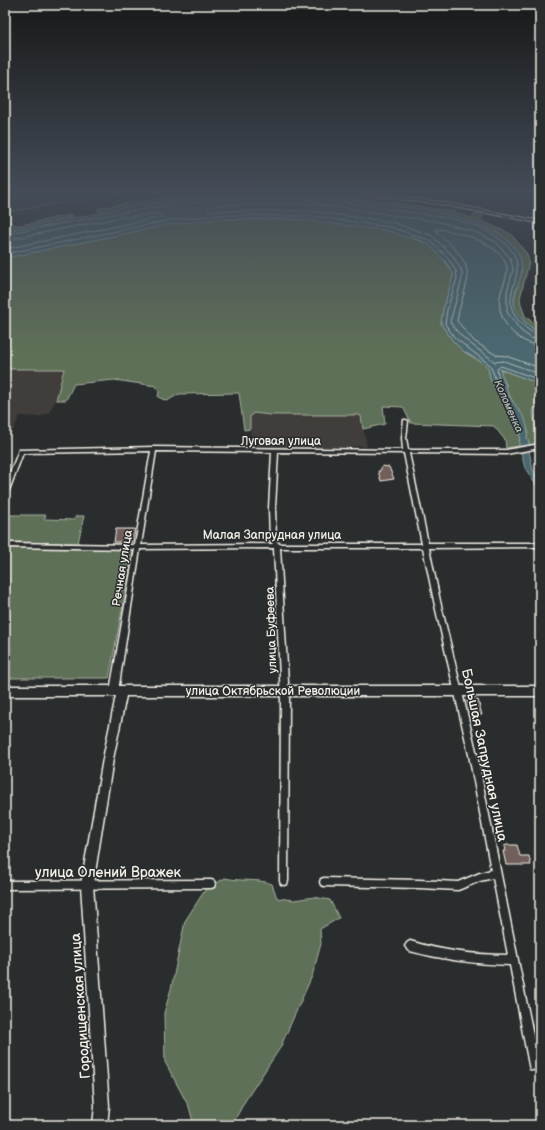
<svg xmlns="http://www.w3.org/2000/svg" width="545" height="1130" font-family="'Balsamiq Sans',sans-serif">
<style>
.built{fill:#3f3c3b}
.green{fill:#5e7059;stroke:#a9b0a0}
.water{fill:#4b686f;stroke:#8f9f9f}
.lines{fill:none;stroke-linecap:round;stroke-linejoin:round}
.shore{stroke:#b0bab8;stroke-width:1}
.stream{stroke:#8f9f9f;stroke-width:1}
.building{fill:#705e5a;stroke:#f4f1e8}
.minor-casing{stroke:#f4f1e8;stroke-width:3}
.tertiary-casing{stroke:#f4f1e8;stroke-width:3}
.primary-casing{stroke:#f4f1e8;stroke-width:3}
.minor{fill:#2a2d2e;fill-rule:evenodd}
.tertiary{fill:#2a2d2e;fill-rule:evenodd}
.primary{fill:#2a2d2e;fill-rule:evenodd}
.labels{text-anchor:middle;stroke-width:3;stroke-linejoin:round;paint-order:stroke}
.far-water-label{font-size:11px;font-style:italic;fill:#b0bab8;stroke:#2a2d2e}
.street-label{font-size:12px;fill:#f4f1e8;stroke:#2a2d2e}
.near-street-label{font-size:14px;fill:#f4f1e8;stroke:#2a2d2e}
</style>
<rect width="100%" height="100%" fill="#2a2d2e"/>
<filter id="ink" filterUnits="userSpaceOnUse"><feTurbulence type="fractalNoise" baseFrequency=".025" numOctaves="2"/><feDisplacementMap in="SourceGraphic" scale="8" xChannelSelector="R" yChannelSelector="G"/><feConvolveMatrix kernelMatrix="1 2 1 2 8 2 1 2 1" color-interpolation-filters="sRGB"/></filter>
<g filter="url(#ink)">
<!-- built -->
<path class="built" d="M5,369H64L56,400L48,414L38,417L20,416L6,445H5Z
M253,413L272,415H359L361,416L367,447L362,448V446L332,448H251L250,417Z"/>
<!-- green -->
<path class="green" d="M226,192H303L343,195L456,212L471,218L473,217L475,213L482,214L484,216L480,220L511,234L527,254L529,262L520,298L521,305L525,316L531,321L540,325V332C531,328 518,318 515,309C513,302 515,293 518,287L502,235L478,224L442,214L345,198L317,195L219,196L135,206L115,211L99,212L98,209L104,207L170,197Z
M69,215L73,216L65,220L5,231V221L8,220L14,225H21Z
M220,219L310,220L390,231L427,243L445,261L453,273V277L443,310L441,324L453,341L463,351L483,363L488,368L491,381L506,402L520,432L519,446L506,448L505,440L494,426L411,423L403,407L383,406L385,424L363,429L361,416L358,415H271L253,413L250,417V429L244,430L239,393L179,394L167,401L158,397L159,392L156,386L114,380L74,384L66,400H56L64,369H5V258L172,224Z
M499,369L540,384V405L533,410L537,438L540,443L530,445L527,438L528,431L506,389V385Z
M10,515H46L44,519L74,520L76,516H84L78,543L5,542V526Z
M5,548H134L109,678H5Z
M225,878C241,882 257,878 272,884L277,898L294,900L314,897L330,900L339,918L320,929L321,944L312,976L280,1048L245,1101L232,1125H194L189,1107L165,1062L164,1013L171,989L185,921L205,890Z"/>
<!-- water -->
<path class="water" d="M264,195C282,195 300,194 318,196C334,197 350,200 366,202C406,207 488,214 514,247C535,274 506,290 516,310C517,313 521,317 523,320C528,325 533,329 540,332V384L500,369L509,396L525,419L528,431L527,438L530,445L519,446L520,432L506,402L491,381L488,368L483,363L463,351L453,341L441,324L443,310L453,277V273L445,261L427,243L412,237H405L390,231L295,219H220L172,224L5,258V231L135,206L219,196Z
M529,451L533,470L540,483V491L525,468L521,452Z"/>
<g class="lines">
<!-- shore -->
<path class="shore" d="M5,234C76,221 146,206 218,200C236,199 255,200 274,199C288,199 303,198 318,199C345,201 373,207 401,211C432,215 467,218 494,235C545,268 491,292 520,322C526,328 531,333 540,335
M5,239L21,237L118,218L161,213L163,215L161,217L5,249
M5,254L171,220L220,215L310,216L390,227L429,240L448,258L456,271L457,278L447,310L445,324L455,338L490,365L496,380L499,379L497,369L501,366L540,380
M540,340L531,338L521,331L507,312V292L513,270L511,259L496,242L475,232L440,222L317,204L219,205L206,208L208,211H311L391,222L431,235L452,255L462,271V279L450,322C461,340 479,349 495,362L504,361L540,374
M540,346C517,343 496,321 500,297C501,288 508,277 507,268C504,244 456,230 436,229V231C449,243 472,261 467,282C464,295 459,307 457,321L474,341L496,355L506,356L540,368"/>
<!-- stream -->
<path class="stream" d="M274,192L282,195
M5,212L130,192"/>
</g>
<!-- building -->
<path class="building" d="M382,466L389,467L394,479L381,481L378,471H380Z
M116,529H135L133,542H114Z
M478,700L482,715H471L467,701Z
M507,845H517L520,856H529L531,865H506L503,851H505L504,846Z"/>
<g class="lines">
<defs>
<path id="minor" d="M344,192H353L440,202L540,221V223L440,204Z
M404,420H406L408,421L406,438L408,450H506L540,444V448L506,454L409,453L428,543H540V547L429,548L440,601L477,755L539,1065L538,1069L534,1070L530,1069L529,1065L510,965C476,964 443,960 410,951L407,949L405,946L407,943L410,941C442,951 474,955 508,955L493,878L480,881L458,890L419,888L324,886L321,885L320,882L321,879L324,878L419,880L458,882L480,873L491,870L469,755L434,601L423,548H280L289,699L288,881L287,884L284,885L281,884L280,881L281,699L274,548L140,549L118,691L116,693L114,694L112,693L110,691L135,549L5,547V543L135,545L151,451L23,453L8,493L5,495V486L19,450L154,447L403,450L402,438ZM156,451L272,452L269,508L270,540L273,544L141,545ZM278,452L404,453L422,544H279L276,540L275,508Z
M211,880L214,881L215,884L214,887L211,888L5,889V881Z"/>
<path id="tertiary" d="M122,687L125,688L127,691L113,759L93,885L109,1106L107,1125H93L95,1106L81,885L103,759L117,691L119,688Z"/>
<path id="primary" d="M5,686H540V696H5Z"/>
</defs>
<!-- minor casing -->
<use href="#minor" class="minor-casing"/>
<!-- tertiary casing -->
<use href="#tertiary" class="tertiary-casing"/>
<!-- primary casing -->
<use href="#primary" class="primary-casing"/>
<!-- minor -->
<use href="#minor" class="minor"/>
<!-- tertiary -->
<use href="#tertiary" class="tertiary"/>
<!-- primary -->
<use href="#primary" class="primary"/>
</g>
</g>
<!-- sky -->
<linearGradient id="sky" x2="0" y2="1"><stop stop-color="#171919"/><stop offset="0.55" stop-color="#444c57"/><stop offset="1" stop-color="#444c57" stop-opacity="0"/></linearGradient>
<rect width="545" height="350" fill="url(#sky)"/>
<g class="labels">
<!-- far-water labels -->
<g class="far-water-label">
<text transform="translate(509 406) rotate(66)" y="4">Коломенка</text>
</g>
<!-- street labels -->
<g class="street-label">
<text x="281" y="445">Луговая улица</text>
<text x="272" y="539">Малая Запрудная улица</text>
<text transform="translate(122 568) rotate(-81)" y="4">Речная улица</text>
<text transform="translate(271 630) rotate(-92)" y="4">улица Буфеева</text>
<text x="273" y="695">улица Октябрьской Революции</text>
</g>
<!-- near-street labels -->
<g class="near-street-label">
<text transform="translate(485 755) rotate(78)" y="5">Большая Запрудная улица</text>
<text x="108" y="877">улица Олений Вражек</text>
<text transform="translate(80 1006) rotate(-94)" y="5">Городищенская улица</text>
</g>
</g>
<!-- margin -->
<rect width="545" height="1130" fill="none" stroke="#2a2d2e" stroke-width="20"/>
<rect x="10" y="10" width="525" height="1110" fill="none" stroke="#f4f1e8" stroke-width="1.5" filter="url(#ink)"/>
</svg>
